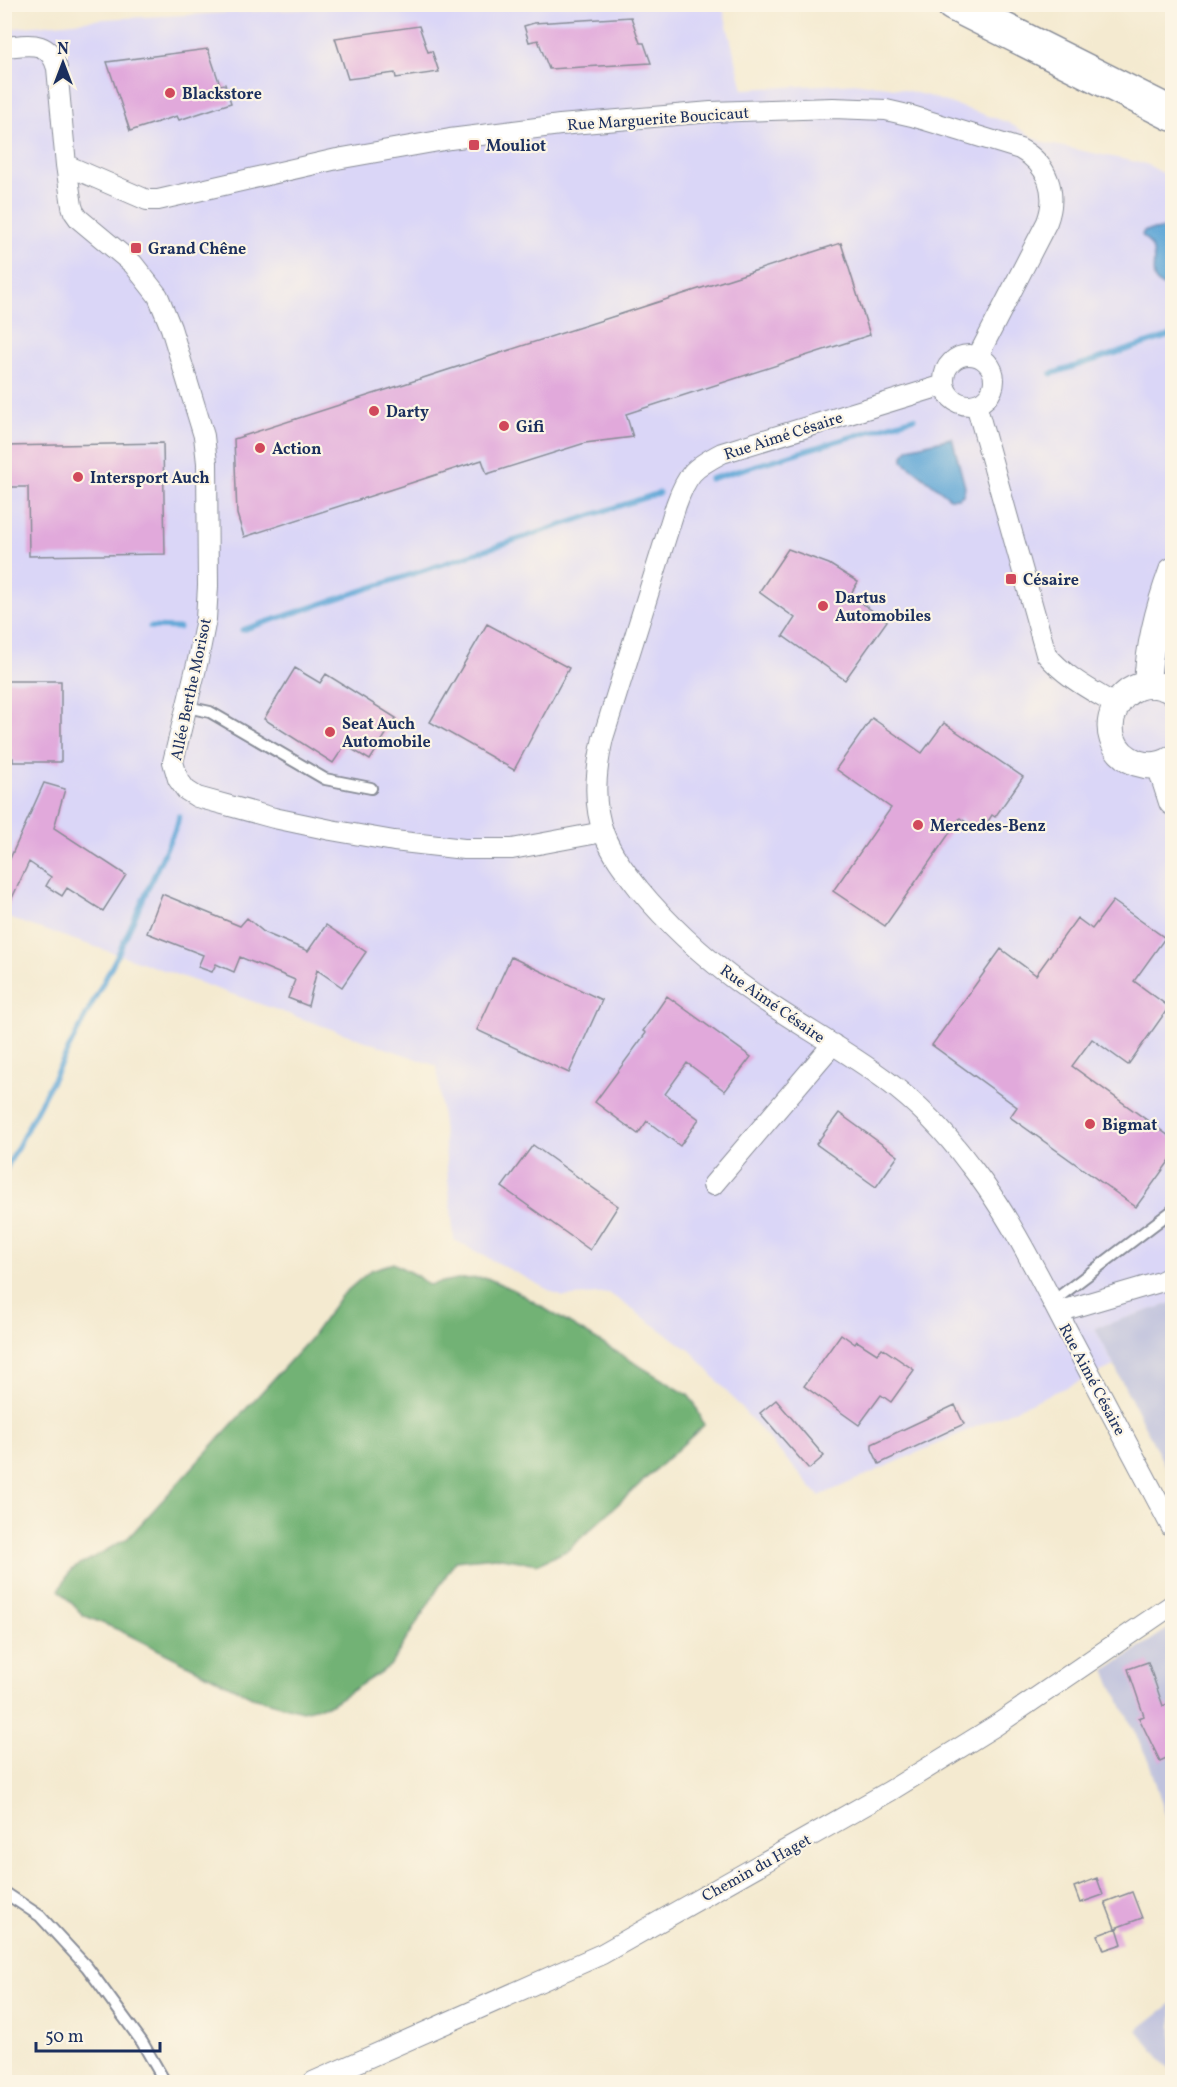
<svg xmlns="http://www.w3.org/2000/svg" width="1177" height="2087" font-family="Vollkorn,serif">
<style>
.built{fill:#dad6f7}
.industrial{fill:#c0c2dd}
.forest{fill:#72b274;stroke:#467069;stroke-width:1.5}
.water{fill:#61a7d7;stroke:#3e6b9a;stroke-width:1.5}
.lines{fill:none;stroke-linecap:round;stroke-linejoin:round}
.stream{stroke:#61a7d7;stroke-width:5}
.building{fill:#e1a9db}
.service-casing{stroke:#888c97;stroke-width:14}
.minor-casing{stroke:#888c97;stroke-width:22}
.tertiary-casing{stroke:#888c97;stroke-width:28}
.trunk-casing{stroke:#888c97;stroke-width:36}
.service{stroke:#fff;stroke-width:10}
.minor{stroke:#fff;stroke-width:20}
.tertiary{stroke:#fff;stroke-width:26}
.trunk{stroke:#fff;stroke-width:33}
.poi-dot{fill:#d1495b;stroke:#fcf5e5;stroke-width:2}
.labels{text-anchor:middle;stroke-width:4.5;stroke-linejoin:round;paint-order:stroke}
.poi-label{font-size:16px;font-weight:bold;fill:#1b2f5e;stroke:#fcf5e5;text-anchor:start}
.street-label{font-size:16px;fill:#1b2f5e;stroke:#fcf5e5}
</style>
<rect width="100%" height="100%" fill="#fcf5e5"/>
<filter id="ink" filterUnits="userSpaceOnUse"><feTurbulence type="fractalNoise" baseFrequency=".0167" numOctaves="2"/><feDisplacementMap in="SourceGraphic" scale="12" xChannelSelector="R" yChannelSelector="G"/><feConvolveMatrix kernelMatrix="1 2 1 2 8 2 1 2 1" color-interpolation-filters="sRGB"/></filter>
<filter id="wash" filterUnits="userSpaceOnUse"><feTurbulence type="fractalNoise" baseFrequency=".008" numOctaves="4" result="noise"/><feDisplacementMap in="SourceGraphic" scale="24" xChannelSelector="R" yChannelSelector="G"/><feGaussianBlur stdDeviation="1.35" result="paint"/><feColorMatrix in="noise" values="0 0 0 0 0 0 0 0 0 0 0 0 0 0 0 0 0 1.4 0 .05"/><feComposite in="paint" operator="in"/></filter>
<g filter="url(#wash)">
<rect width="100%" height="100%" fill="#f4ead0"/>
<!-- built -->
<path class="built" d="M394,5H722L743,89L860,83L901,89L928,96L1007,122L1044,143L1146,164L1172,178V1303L1095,1328L1114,1366L819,1496L691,1351L609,1293L562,1297L454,1240L437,1066L126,957L5,917V29L104,19Z"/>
<!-- industrial -->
<path class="industrial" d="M1172,1303V1480L1095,1328Z
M1172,1626V1837L1149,1762L1105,1671Z
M1172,2003V2073L1137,2030Z"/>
<!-- forest -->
<path class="forest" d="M393,1263L417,1276L428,1285L457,1279L487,1278L514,1290L688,1395L695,1404L704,1425L568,1550L538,1564L495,1557L455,1561L390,1666L331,1704L302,1711L252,1697L121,1631L83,1615L59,1590L71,1570L128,1538L310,1339L340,1297L371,1270Z"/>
<!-- water -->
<path class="water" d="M1172,228V288C1144,284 1157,270 1153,251C1152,245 1146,240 1142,235L1144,231Z
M952,438L965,487L963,495L958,498H950L903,461V455L909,448Z"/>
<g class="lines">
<!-- stream -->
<path class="stream" d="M1051,374L1172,335
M710,479L914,418
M150,627L179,628
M242,630L659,493
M4,1173L118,954L177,825L179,816"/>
</g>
<g id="blocks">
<!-- building -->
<path class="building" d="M631,17L640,43H644L651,63L549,69L538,40L529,42L524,26L534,23Z
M419,26L428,52L432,51L439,72L396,78L395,73L348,79L335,38Z
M208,49L220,85L225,84L231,103L179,120L177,116L130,131L107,62Z
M841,243L870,335L626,414L633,437L585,443L487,474L482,460L244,537L237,514L234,439Z
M163,443L165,554L29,556L28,487H4V446Z
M788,549L829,564L858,582L850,595L887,621L845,680L783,636L795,618L759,592Z
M487,624L569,668L514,770L430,722Z
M295,668L320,683L326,674L396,718L370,760L345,745L333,763L264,719Z
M4,681H61V762H13V758H4Z
M872,718L922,753L944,723L1023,777L995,817L992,815L981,832L960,818L885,926L833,891L891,808L836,769Z
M44,783L65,789L54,828L126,875L103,911L67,888L62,896L46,886L51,877L29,862L4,915V872Z
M162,894L240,926L247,918L265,933L308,951L326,925L366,952L342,987L317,970L308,1006L288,998L295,980L240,957L234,972L216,964L212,972L198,967L203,955L147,933Z
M1113,901L1165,938L1134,981L1169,1007L1128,1065L1092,1039L1072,1066L1173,1139V1156L1136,1207L1010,1117L1017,1107L932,1045L1001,949L1036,975L1077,918L1092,929Z
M511,957L602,1000L569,1073L477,1030Z
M667,996L751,1057L725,1091L687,1063L665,1094L699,1119L680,1146L647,1121L638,1134L595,1102L646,1033L643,1031Z
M839,1113L898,1156L876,1187L816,1144Z
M533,1145L618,1206L590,1250L502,1187Z
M841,1334L855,1344L857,1341L877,1354L882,1348L914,1370L891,1402L881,1395L859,1425L804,1386Z
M776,1400L824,1456L809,1469L760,1413Z
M955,1405L964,1424L879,1464L872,1449V1444Z
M1148,1662L1163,1706L1167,1704L1173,1715V1755L1160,1761L1139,1718L1144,1716L1128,1669Z
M1097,1878L1103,1895L1080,1903L1074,1887Z
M1132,1892L1142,1918L1115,1928L1105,1902Z
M1117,1928L1122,1944L1104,1950L1098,1935Z"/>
</g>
</g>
<g filter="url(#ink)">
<use href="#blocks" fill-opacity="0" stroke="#888c97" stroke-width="1.5"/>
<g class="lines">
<defs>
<path id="service" d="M187,707L210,712L325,779L371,788
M1052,1302L1172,1211
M4,1892L40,1916L87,1967L142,2042L165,2082"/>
<path id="minor" d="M4,47C29,45 49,39 57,68L66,165L72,206L74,212L79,219L133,264L158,296L171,328L204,436L207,463L208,586L206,619L198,660L173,762L178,779L186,790L197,797L274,818L331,830L394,841L464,849H512L603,832
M66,165L147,200H158L337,159L450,139L560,125L711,112L833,108L886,110L912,116L1020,149C1048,164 1058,193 1047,222L978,356
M944 380a25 25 0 1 1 50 0a25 25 0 1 1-50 0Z
M944,385L722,453C693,468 687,474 676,505L603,738C596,770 592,803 604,834C612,855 625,871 639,889C668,924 703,956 739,983C786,1018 840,1046 887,1081C918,1104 946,1133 969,1164C1007,1211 1039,1276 1067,1330C1102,1396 1137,1462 1172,1528
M976,404L1046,654C1065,677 1091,690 1116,705
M713,1185L833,1044
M1058,1312L1160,1282L1172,1276
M313,2082L602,1954L890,1791L995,1726L1172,1605"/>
<path id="tertiary" d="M1147,685C1149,644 1158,609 1172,571
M1172,691C1121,662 1083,742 1137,763C1149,767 1161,766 1172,759
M1160,765L1172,802"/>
<path id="trunk" d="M953,4L1172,114"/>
</defs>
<!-- service casing -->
<use href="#service" class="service-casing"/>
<!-- minor casing -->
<use href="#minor" class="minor-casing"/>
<!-- tertiary casing -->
<use href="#tertiary" class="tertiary-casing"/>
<!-- trunk casing -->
<use href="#trunk" class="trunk-casing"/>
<!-- service -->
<use href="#service" class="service"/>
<!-- minor -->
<use href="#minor" class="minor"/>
<!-- tertiary -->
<use href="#tertiary" class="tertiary"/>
<!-- trunk -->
<use href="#trunk" class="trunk"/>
</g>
</g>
<!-- markers -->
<g class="poi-dot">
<circle cx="170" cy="93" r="6"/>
<rect x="468" y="139" width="12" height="12" rx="3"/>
<rect x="130" y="242" width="12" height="12" rx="3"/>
<circle cx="374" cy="411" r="6"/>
<circle cx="504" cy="426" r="6"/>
<circle cx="260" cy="448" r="6"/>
<circle cx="78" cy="477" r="6"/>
<rect x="1005" y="573" width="12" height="12" rx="3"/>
<circle cx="823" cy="606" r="6"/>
<circle cx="330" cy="732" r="6"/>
<circle cx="918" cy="825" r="6"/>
<circle cx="1090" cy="1124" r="6"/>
</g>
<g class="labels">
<!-- poi labels -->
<g class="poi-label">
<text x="182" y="99">Blackstore</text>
<text x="486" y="151">Mouliot</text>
<text x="148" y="254">Grand Chêne</text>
<text x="386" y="417">Darty</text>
<text x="516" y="432">Gifi</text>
<text x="272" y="454">Action</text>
<text x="90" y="483">Intersport Auch</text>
<text x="1023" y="585">Césaire</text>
<text x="835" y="603">Dartus<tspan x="835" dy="18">Automobiles</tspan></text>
<text x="342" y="729">Seat Auch<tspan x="342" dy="18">Automobile</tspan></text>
<text x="930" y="831">Mercedes-Benz</text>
<text x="1102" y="1130">Bigmat</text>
</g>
<!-- street labels -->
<g class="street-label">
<text transform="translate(658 118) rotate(-4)" y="6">Rue Marguerite Boucicaut</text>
<text transform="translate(783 435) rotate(-18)" y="6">Rue Aimé Césaire</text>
<text transform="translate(190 689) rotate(-78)" y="6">Allée Berthe Morisot</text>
<text transform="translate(773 1003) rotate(35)" y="6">Rue Aimé Césaire</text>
<text transform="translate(1093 1379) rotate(62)" y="6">Rue Aimé Césaire</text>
<text transform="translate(756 1867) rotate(-29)" y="6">Chemin du Haget</text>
</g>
</g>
<!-- margin -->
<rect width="1177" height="2087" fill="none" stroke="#fcf5e5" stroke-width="24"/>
<!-- north arrow -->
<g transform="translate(63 63)" stroke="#fcf5e5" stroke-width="4.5" paint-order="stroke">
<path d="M0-4.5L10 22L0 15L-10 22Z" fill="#1b2f5e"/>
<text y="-9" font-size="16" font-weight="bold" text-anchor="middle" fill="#1b2f5e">N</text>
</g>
<!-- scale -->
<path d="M36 2042v9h124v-9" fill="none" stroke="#1b2f5e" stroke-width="3"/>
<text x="45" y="2042" font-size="18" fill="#1b2f5e" stroke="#fcf5e5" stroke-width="4.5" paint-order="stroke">50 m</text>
</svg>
